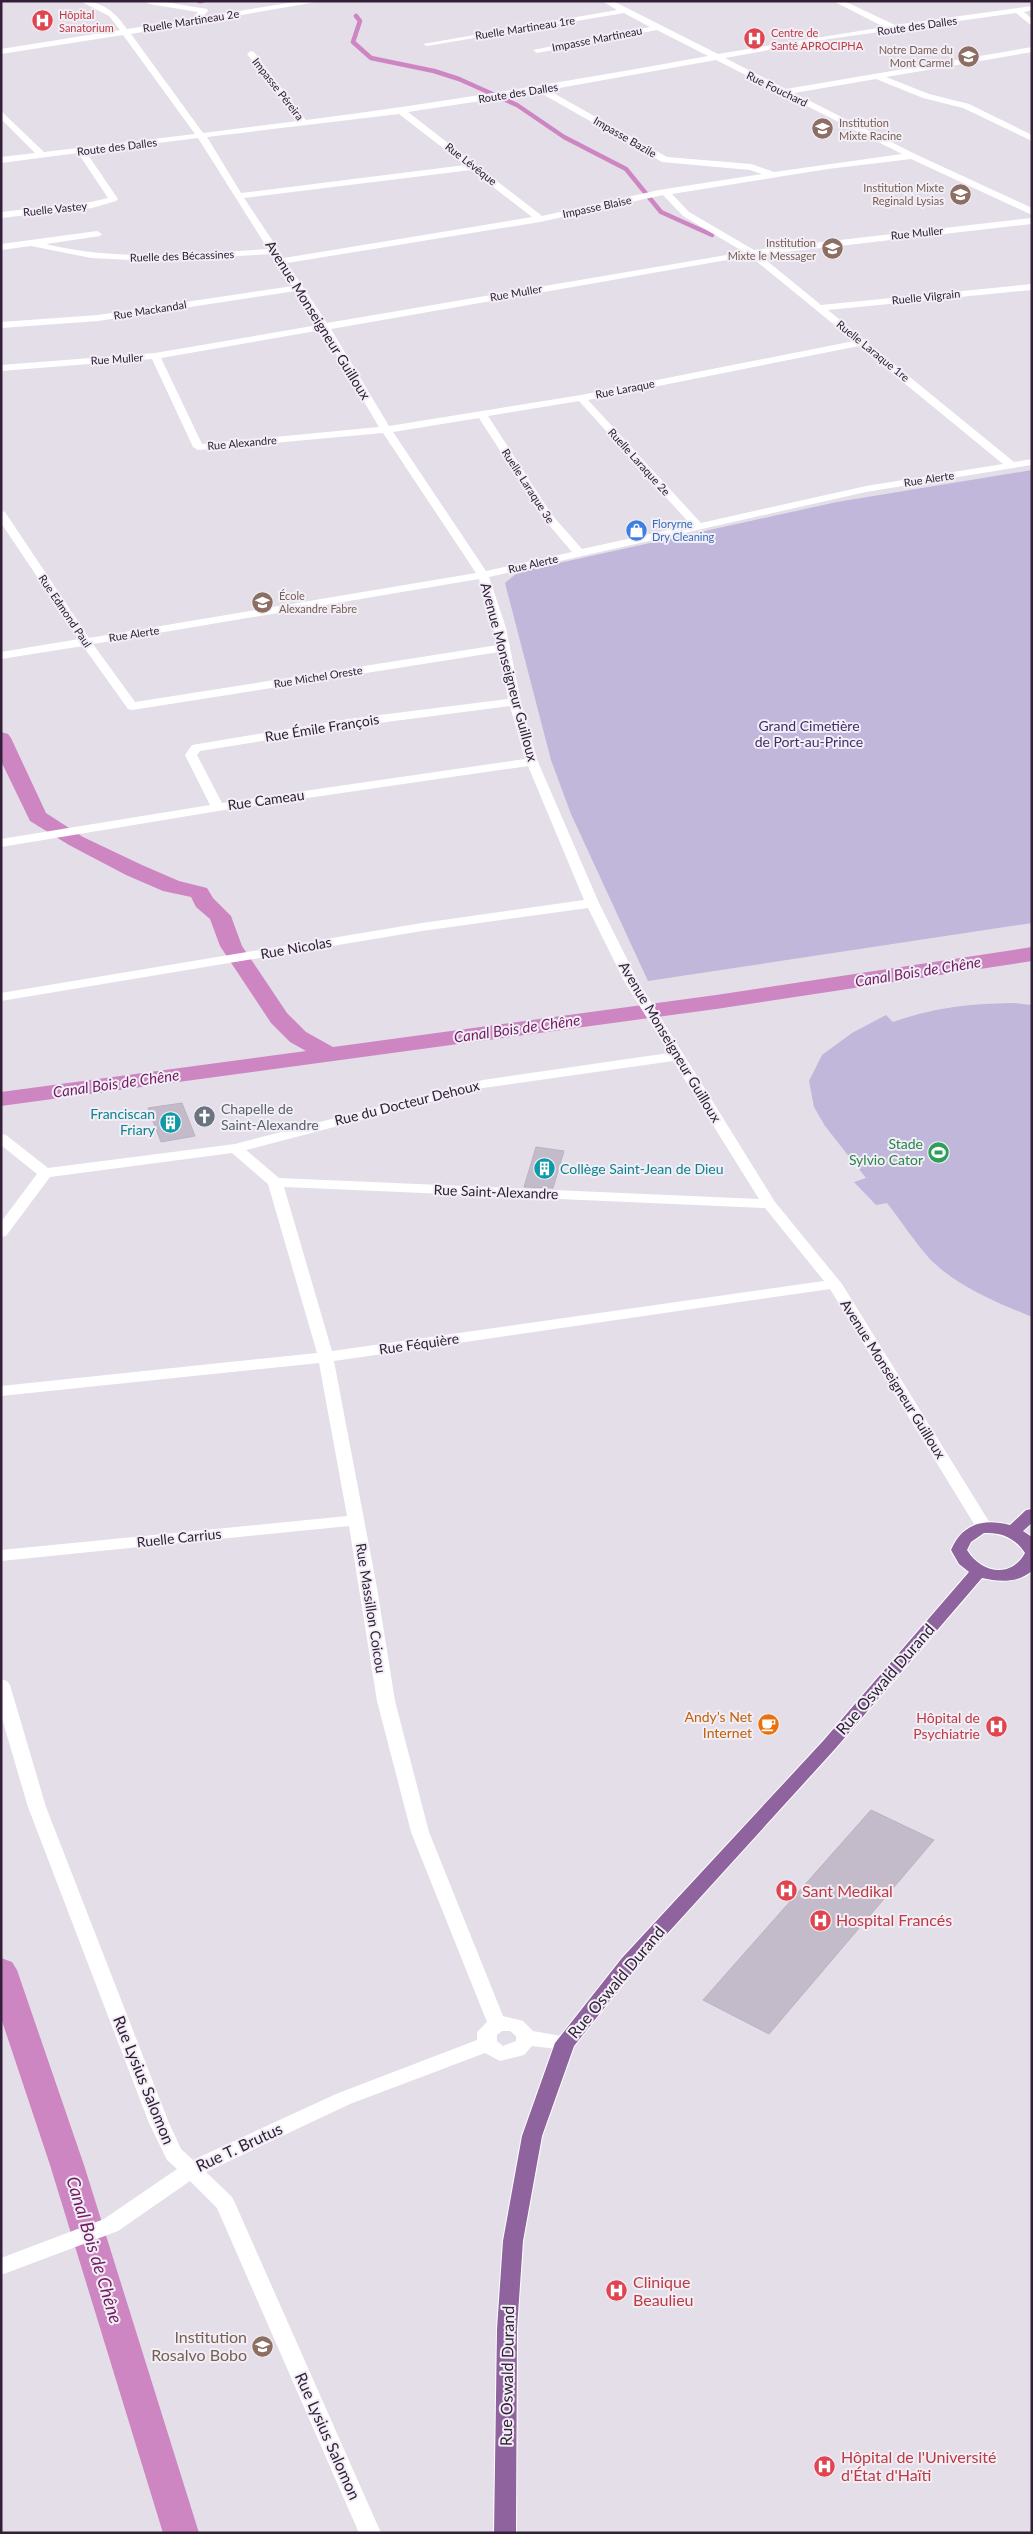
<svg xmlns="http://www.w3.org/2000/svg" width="1033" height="2534" font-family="Lato,sans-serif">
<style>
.green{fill:#c1b7da}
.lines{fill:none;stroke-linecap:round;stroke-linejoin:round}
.stream{stroke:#ce86c3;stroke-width:4.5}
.canal{fill:#ce86c3;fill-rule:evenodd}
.building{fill:#c3baca;stroke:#bbb1c2}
.major-casing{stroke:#fff;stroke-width:2}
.minor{fill:#fff;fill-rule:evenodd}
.major{fill:#8f639e;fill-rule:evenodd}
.labels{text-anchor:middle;stroke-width:4;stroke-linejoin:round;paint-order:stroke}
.far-health-label{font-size:11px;fill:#be3a42;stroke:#f2eef6;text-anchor:start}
.far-street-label{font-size:11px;fill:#322038;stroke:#f2eef6}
.far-education-label{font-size:11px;fill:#785e54;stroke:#f2eef6;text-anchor:end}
.far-shop-label{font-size:11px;fill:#366cbe;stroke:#f2eef6;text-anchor:start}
.street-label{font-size:14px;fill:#322038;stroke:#f2eef6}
.park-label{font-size:14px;fill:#452c6e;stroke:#f2eef6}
.worship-label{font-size:14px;fill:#5b616d;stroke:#f2eef6;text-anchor:start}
.culture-label{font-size:14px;fill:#0d838f;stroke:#f2eef6;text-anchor:end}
.leisure-label{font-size:14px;fill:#27864d;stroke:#f2eef6;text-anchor:end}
.food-label{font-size:14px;fill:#c56008;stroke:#f2eef6;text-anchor:end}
.health-label{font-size:14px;fill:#be3a42;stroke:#f2eef6;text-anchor:end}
.water-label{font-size:15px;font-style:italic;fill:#721c63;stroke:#f2eef6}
.near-street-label{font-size:16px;fill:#322038;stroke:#f2eef6}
.near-health-label{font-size:16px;fill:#be3a42;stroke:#f2eef6;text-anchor:start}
.near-education-label{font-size:16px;fill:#785e54;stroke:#f2eef6;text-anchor:end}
.near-water-label{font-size:18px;font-style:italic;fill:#721c63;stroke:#f2eef6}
</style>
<rect width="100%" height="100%" fill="#e4dee9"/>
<!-- green -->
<path class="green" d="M1032,470V923L648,981L571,814L551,760L505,583L518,572L837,502Z
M1013,1003L1032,1005V1317C996,1302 957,1287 929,1258C914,1241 901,1221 887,1203L876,1205L854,1182L866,1178L825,1126L814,1107L809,1081L822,1055L852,1033L886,1015L893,1022C936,1007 968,1004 1013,1003Z"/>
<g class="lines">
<!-- stream -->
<path class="stream" d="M199,1H202
M356,16L360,21L353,42L371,58L434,71L459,79L517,105L564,137L626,169L661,212L712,235"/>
<!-- canal -->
<path class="canal" d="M1,732L8,734L11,738L46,813L83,837L142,865L179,881L207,888L213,898L231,916L242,946L287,1013L306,1032L333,1047L716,995L1032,947V961L716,1009L1,1106V1092L306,1051L290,1042L271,1023L220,946L210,919L196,907L191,897L163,891L126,875L69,845L30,821L1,761Z
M1,1958L12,1962L17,1970L84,2165L199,2533H163L50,2165L1,2018Z"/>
</g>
<!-- building -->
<path class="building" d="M182,1103L195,1136L161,1142L148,1108Z
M536,1147L564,1151L553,1188L524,1187Z
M871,1810L934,1840L769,2034L703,2000Z"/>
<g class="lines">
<defs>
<path id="major" d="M1032,1509V1523L1023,1531L1032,1537V1571C1018,1583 999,1582 982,1578L835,1749L636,1968L574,2046L542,2136L523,2241L517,2329L516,2533H494L497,2329L503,2241L522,2136L555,2043L622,1958L823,1741L969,1572L959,1564L951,1550C962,1524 983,1518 1010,1525L1026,1510ZM984,1533C1002,1532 1015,1538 1025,1553C1011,1579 981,1573 967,1550L971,1542Z"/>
</defs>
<!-- major casing -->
<use href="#major" class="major-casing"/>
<!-- minor -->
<path class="minor" d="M80,1C103,1 115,12 127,29L192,19L198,12L149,4L145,1H159L207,9L208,11L202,17L301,1H322L131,34L203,133L298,121L247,54L251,51L254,52L306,120C441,103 575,80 708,56L657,30L537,53L533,50L650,27L624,13L427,46L423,44L617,10L602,1H613L718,54L884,27L833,1H844L895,25L1032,6V10L1024,12L1032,19V26L1016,13L829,39L725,58L786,89L1032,47V52L886,77L929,94L969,104L1032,135V141L963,108L923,98L876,79L794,93L915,154L1032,208V215L911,159L828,169L672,194L689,212L754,250L1032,218V224L760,255L821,305L1032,284V290L828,310L863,339L868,340V343L1014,462L1032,459V465L866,492L489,577L506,628L521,702L538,762L599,903L638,981L775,1202L842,1284L993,1528L991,1532H979L830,1289L334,1361L377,1588L395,1701L429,1832L503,2016L523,2021L533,2031L572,2038L575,2043L572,2048L565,2050L532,2046L524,2055L500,2061L485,2053L350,2104L206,2172L232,2197L235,2203L381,2533H359L217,2208L190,2181L118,2231L1,2275V2258L104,2219L177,2169L167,2160L149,2123L28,1807L1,1715V1679L7,1681L10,1685L46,1807L169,2123L181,2149L193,2160L336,2094L477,2040V2032L487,2022L411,1832L377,1701L349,1526L1,1561V1550L347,1516L319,1363L1,1396V1386L317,1353L268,1184L232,1153L50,1177L6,1236L1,1237V1222L37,1174L1,1145V1134L6,1135L48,1168L235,1144L483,1080L669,1053L624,981L588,908L422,931L1,1001V993L422,923L584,900L528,766L218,811L1,847V839L210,805L185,755L192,745L348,719L508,699L499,652L132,710L128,709L83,646L1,659V652L79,639L1,523V511L5,512L89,638L476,573L383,433L198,450L193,447L152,359L1,371V365L155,353L318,325L296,291L98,321L1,328V322L98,315L293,286L272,254L152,261L91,258L31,246L1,250V244L97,231L102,234L100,236L46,244C119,262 194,254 268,249L198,138L86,152L118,199L116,201L92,208L1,218V212L91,202L108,198L78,153L1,163V157L35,153L1,119V111L44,152L195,134L123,35L1,54V49L120,30L109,16ZM716,60L902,154L774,172L751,164L667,157L548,90ZM539,92L662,162L750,170L762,174L659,190L542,216L408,112ZM399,114L465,165L241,193L207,137ZM471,170L532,217L284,258L244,198ZM663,195L683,216L744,252L327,323L287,263L540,222ZM750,256L854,341L581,395L389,426L331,329ZM322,330L379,427L202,444L161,358ZM859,346L1003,464L866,486L701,523L588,400ZM579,401L691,525L582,549L552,515L488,416ZM479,418L544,519L572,552L486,571L393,432ZM479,579L498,645L135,702L93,644ZM510,706L525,759L222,803L197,755L200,751L348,727ZM673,1061L759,1199L279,1178L246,1150L483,1088ZM284,1187L765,1208L824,1281L332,1351ZM502,2031H510L516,2036V2041L503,2046L497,2041V2035Z"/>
<!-- major -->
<use href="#major" class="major"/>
</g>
<!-- icons -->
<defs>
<symbol id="hospital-disc" viewBox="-11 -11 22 22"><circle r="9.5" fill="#e0444e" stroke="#f2eef6"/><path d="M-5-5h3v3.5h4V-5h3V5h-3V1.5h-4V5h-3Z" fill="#fff"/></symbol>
<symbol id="school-disc" viewBox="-11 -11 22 22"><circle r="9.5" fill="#8d6e63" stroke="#f2eef6"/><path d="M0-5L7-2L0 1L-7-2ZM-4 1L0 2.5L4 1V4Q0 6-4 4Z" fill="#fff"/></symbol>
<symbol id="shop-disc" viewBox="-11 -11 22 22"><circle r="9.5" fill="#3f7fe0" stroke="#f2eef6"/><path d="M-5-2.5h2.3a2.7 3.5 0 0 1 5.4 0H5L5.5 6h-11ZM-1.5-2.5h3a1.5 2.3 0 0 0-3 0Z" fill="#fff"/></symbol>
<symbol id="church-disc" viewBox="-11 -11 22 22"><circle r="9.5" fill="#6b7280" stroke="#f2eef6"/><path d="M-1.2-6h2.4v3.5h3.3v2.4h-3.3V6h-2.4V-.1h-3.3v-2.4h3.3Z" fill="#fff"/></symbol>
<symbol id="building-disc" viewBox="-11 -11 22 22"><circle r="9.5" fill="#0f9aa8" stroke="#f2eef6"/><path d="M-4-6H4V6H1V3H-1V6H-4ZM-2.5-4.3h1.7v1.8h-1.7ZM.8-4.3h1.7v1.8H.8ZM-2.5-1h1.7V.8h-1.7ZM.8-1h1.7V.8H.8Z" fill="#fff"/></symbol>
<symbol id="stadium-disc" viewBox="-11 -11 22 22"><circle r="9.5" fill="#2e9e5b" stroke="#f2eef6"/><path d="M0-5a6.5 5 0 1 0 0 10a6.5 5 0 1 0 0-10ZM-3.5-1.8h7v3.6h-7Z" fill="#fff"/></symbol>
<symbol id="cafe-disc" viewBox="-11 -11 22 22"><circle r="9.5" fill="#e8710a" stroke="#f2eef6"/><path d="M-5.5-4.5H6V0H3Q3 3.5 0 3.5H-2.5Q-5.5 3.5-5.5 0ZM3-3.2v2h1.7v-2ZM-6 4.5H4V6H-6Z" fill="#fff"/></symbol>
</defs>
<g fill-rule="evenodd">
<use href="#hospital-disc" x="30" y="8" width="25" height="25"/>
<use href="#hospital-disc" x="742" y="26" width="25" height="25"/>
<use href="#school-disc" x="956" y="44" width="25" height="25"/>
<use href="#school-disc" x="810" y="116" width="25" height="25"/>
<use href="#school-disc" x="948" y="182" width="25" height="25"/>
<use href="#school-disc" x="820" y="236" width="25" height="25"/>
<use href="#shop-disc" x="624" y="518" width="25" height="25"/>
<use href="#school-disc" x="250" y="590" width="25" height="25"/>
<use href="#church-disc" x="192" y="1104" width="25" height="25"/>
<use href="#building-disc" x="158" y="1110" width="25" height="25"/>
<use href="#stadium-disc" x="926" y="1140" width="25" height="25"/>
<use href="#building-disc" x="532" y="1156" width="25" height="25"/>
<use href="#cafe-disc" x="756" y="1712" width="25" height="25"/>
<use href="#hospital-disc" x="984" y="1714" width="25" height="25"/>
<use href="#hospital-disc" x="774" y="1878" width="25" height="25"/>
<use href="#hospital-disc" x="808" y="1908" width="25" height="25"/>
<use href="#hospital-disc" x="604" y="2278" width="25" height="25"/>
<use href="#school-disc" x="250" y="2334" width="25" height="25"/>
<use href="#hospital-disc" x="812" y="2454" width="25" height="25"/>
</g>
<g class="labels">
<!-- far-health labels -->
<g class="far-health-label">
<text x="59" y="19">Hôpital<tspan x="59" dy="13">Sanatorium</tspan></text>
<text x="771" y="37">Centre de<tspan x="771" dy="13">Santé APROCIPHA</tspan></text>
</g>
<!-- far-street labels -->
<g class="far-street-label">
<text transform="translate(191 21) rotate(-9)" y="4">Ruelle Martineau 2e</text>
<text transform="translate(917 26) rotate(-8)" y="4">Route des Dalles</text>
<text transform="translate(525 28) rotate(-9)" y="4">Ruelle Martineau 1re</text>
<text transform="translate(597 39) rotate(-11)" y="4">Impasse Martineau</text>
<text transform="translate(278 89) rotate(52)" y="4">Impasse Péreira</text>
<text transform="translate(777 89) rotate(26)" y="4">Rue Fouchard</text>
<text transform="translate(518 93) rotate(-9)" y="4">Route des Dalles</text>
<text transform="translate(625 137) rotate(30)" y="4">Impasse Bazile</text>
<text transform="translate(117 147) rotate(-7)" y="4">Route des Dalles</text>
<text transform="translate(471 164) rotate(38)" y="4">Rue Lévêque</text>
<text transform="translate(597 207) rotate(-12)" y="4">Impasse Blaise</text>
<text transform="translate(55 209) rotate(-6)" y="4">Ruelle Vastey</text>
<text transform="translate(917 233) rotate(-6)" y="4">Rue Muller</text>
<text transform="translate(182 256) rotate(-2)" y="4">Ruelle des Bécassines</text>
<text transform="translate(516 293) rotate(-10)" y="4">Rue Muller</text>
<text transform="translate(926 297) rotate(-6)" y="4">Ruelle Vilgrain</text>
<text transform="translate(150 310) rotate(-9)" y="4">Rue Mackandal</text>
<text transform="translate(873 351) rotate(39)" y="4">Ruelle Laraque 1re</text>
<text transform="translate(117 359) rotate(-4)" y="4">Rue Muller</text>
<text transform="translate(625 389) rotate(-11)" y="4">Rue Laraque</text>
<text transform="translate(242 443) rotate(-5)" y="4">Rue Alexandre</text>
<text transform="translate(639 462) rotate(48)" y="4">Ruelle Laraque 2e</text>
<text transform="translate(929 479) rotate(-9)" y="4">Rue Alerte</text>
<text transform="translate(528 486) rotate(57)" y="4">Ruelle Laraque 3e</text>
<text transform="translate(533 564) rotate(-13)" y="4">Rue Alerte</text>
<text transform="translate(65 611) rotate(56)" y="4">Rue Edmond Paul</text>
<text transform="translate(134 634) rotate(-9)" y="4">Rue Alerte</text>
<text transform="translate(318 677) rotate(-9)" y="4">Rue Michel Oreste</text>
</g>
<!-- far-education labels -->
<g class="far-education-label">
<text x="953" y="54">Notre Dame du<tspan x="953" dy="13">Mont Carmel</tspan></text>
<text x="839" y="127" text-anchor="start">Institution<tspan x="839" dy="13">Mixte Racine</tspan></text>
<text x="944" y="192">Institution Mixte<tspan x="944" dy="13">Reginald Lysias</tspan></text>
<text x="816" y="247">Institution<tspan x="816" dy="13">Mixte le Messager</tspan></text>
<text x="279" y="600" text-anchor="start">École<tspan x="279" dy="13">Alexandre Fabre</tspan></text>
</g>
<!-- far-shop labels -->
<g class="far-shop-label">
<text x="652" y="528">Floryrne<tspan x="652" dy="13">Dry Cleaning</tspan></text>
</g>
<!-- street labels -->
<g class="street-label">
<text transform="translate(318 320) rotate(58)" y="5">Avenue Monseigneur Guilloux</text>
<text transform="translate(509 672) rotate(75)" y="5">Avenue Monseigneur Guilloux</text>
<text transform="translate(322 728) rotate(-9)" y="5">Rue Émile François</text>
<text transform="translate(266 800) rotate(-8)" y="5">Rue Cameau</text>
<text transform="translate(296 948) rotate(-10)" y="5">Rue Nicolas</text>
<text transform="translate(670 1042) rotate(59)" y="5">Avenue Monseigneur Guilloux</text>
<text transform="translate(407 1103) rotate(-14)" y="5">Rue du Docteur Dehoux</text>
<text transform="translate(496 1192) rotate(2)" y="5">Rue Saint-Alexandre</text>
<text transform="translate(419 1344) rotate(-8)" y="5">Rue Féquière</text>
<text transform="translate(893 1379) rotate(58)" y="5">Avenue Monseigneur Guilloux</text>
<text transform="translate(179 1538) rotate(-6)" y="5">Ruelle Carrius</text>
<text transform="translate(371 1608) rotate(81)" y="5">Rue Massillon Coicou</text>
</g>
<!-- park labels -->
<g class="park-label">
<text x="809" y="731">Grand Cimetière<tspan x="809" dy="16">de Port-au-Prince</tspan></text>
</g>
<!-- worship labels -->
<g class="worship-label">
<text x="221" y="1114">Chapelle de<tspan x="221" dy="16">Saint-Alexandre</tspan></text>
</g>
<!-- culture labels -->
<g class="culture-label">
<text x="155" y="1119">Franciscan<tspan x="155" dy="16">Friary</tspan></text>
<text x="560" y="1174" text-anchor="start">Collège Saint-Jean de Dieu</text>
</g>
<!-- leisure labels -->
<g class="leisure-label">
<text x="923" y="1149">Stade<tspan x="923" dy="16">Sylvio Cator</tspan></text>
</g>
<!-- food labels -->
<g class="food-label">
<text x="752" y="1722">Andy’s Net<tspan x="752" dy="16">Internet</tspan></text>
</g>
<!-- health labels -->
<g class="health-label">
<text x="980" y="1723">Hôpital de<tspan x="980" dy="16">Psychiatrie</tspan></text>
</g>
<!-- water labels -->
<g class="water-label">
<text transform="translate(918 972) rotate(-9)" y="5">Canal Bois de Chêne</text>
<text transform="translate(517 1029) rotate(-8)" y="5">Canal Bois de Chêne</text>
<text transform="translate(116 1084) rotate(-8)" y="5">Canal Bois de Chêne</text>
</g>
<!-- near-street labels -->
<g class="near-street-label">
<text transform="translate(885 1679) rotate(-49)" y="6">Rue Oswald Durand</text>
<text transform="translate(616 1982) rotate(-50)" y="6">Rue Oswald Durand</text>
<text transform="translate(144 2080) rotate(68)" y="6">Rue Lysius Salomon</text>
<text transform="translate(239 2147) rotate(-25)" y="6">Rue T. Brutus</text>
<text transform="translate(507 2376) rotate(-89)" y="6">Rue Oswald Durand</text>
<text transform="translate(328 2436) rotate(66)" y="6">Rue Lysius Salomon</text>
</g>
<!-- near-health labels -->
<g class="near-health-label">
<text x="802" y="1897">Sant Medikal</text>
<text x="836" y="1926">Hospital Francés</text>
<text x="633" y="2288">Clinique<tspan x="633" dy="18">Beaulieu</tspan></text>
<text x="841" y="2463">Hôpital de l'Université<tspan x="841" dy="18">d'État d'Haïti</tspan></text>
</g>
<!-- near-education labels -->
<g class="near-education-label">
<text x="247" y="2343">Institution<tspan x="247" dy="18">Rosalvo Bobo</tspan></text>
</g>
<!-- near-water labels -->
<g class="near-water-label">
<text transform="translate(94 2250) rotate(73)" y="6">Canal Bois de Chêne</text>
</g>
</g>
<!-- border -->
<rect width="1033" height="2534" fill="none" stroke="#322038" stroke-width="5"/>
</svg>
